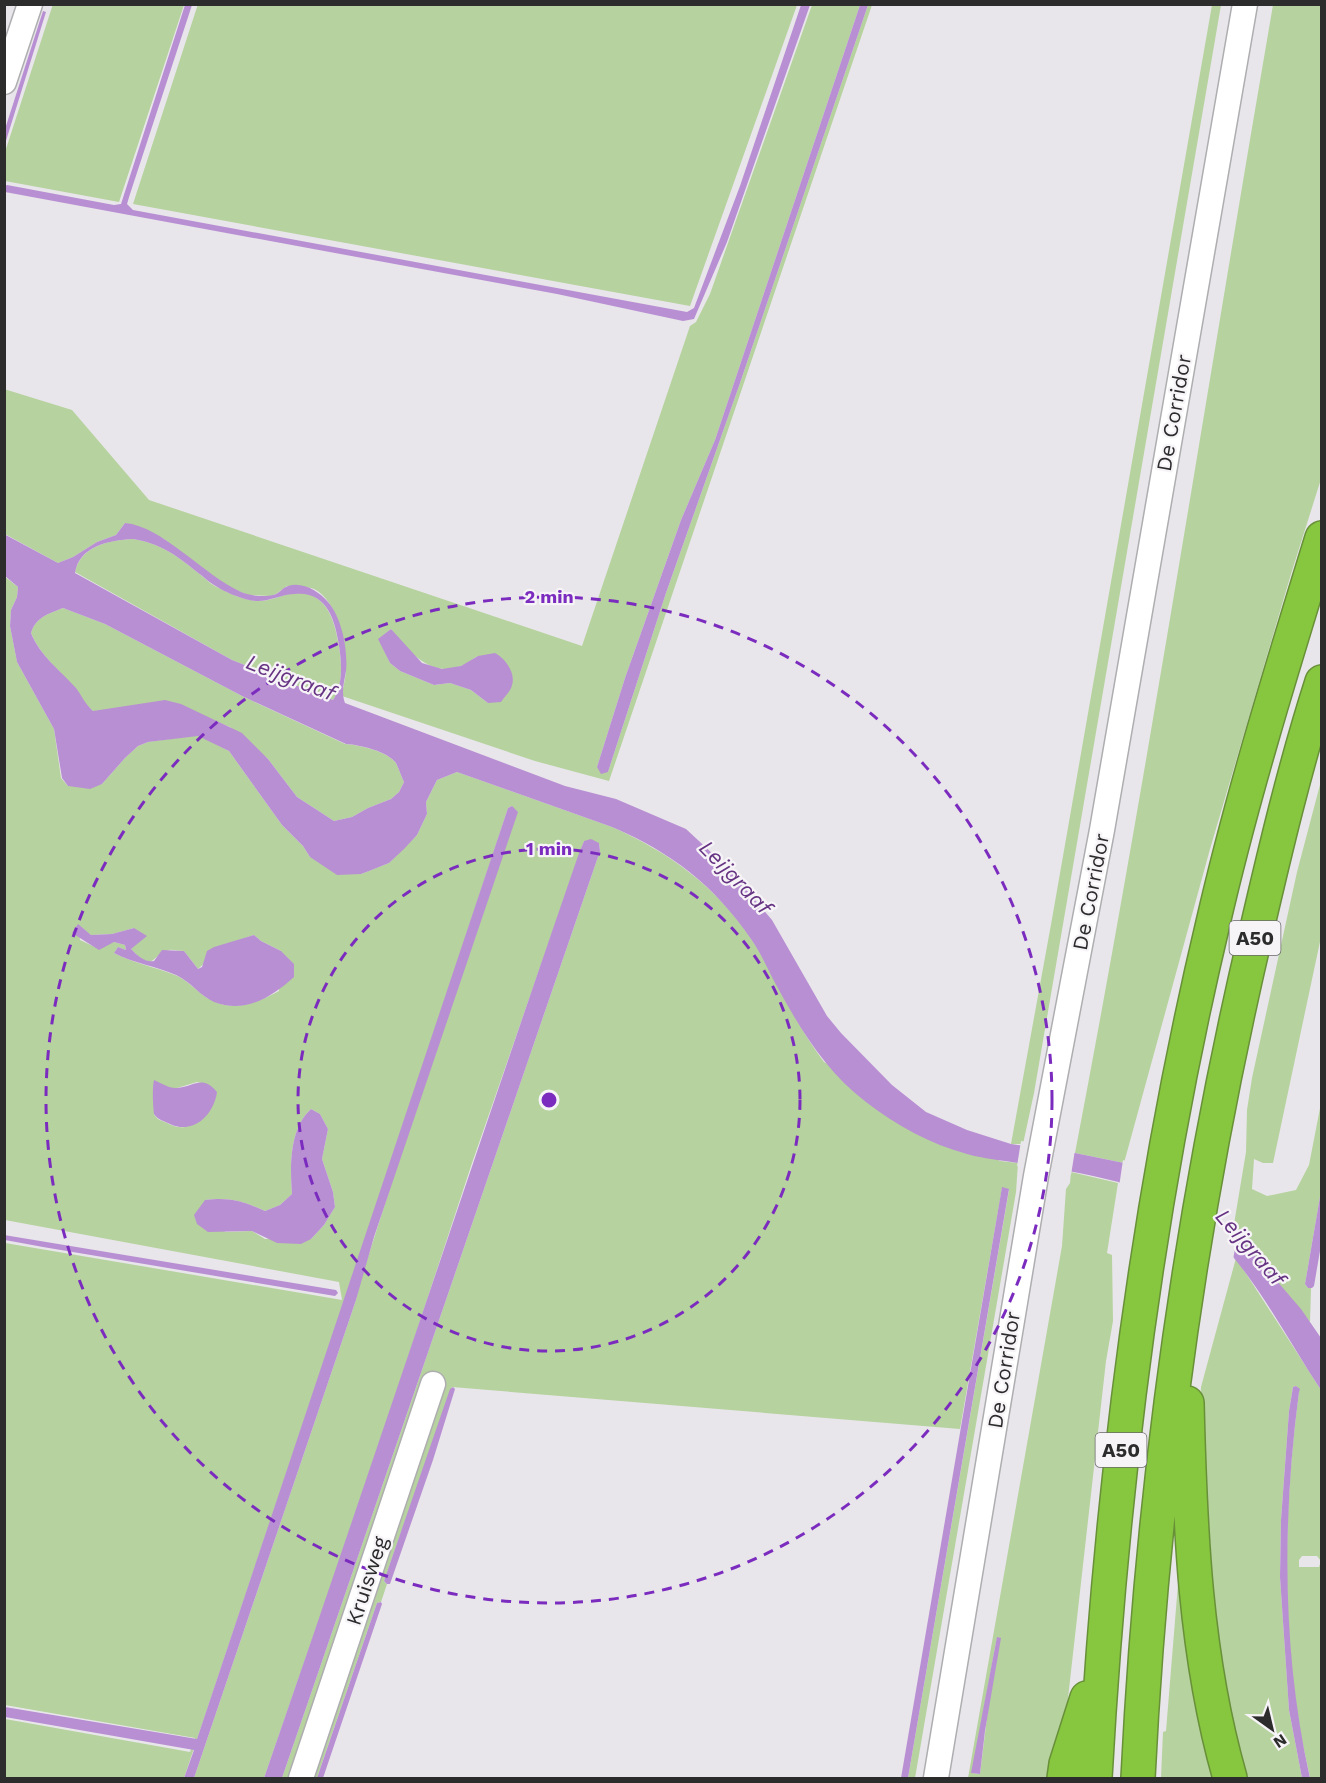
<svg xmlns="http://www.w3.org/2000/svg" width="1326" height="1783" font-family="'Work Sans',sans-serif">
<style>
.green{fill:#b6d29e;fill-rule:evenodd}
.water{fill:#b88fd3;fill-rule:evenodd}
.pier{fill:#e8e6ea}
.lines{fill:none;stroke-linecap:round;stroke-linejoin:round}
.street-casing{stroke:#aeadb0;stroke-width:27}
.highway-casing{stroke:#689039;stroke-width:36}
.street{stroke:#fff;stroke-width:24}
.highway{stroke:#87c63f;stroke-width:33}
.ring{fill:none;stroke:#7b2cbf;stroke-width:3;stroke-dasharray:10 8}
.labels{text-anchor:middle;stroke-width:4.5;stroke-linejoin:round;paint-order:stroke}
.shield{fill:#f6f4f7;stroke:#69686a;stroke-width:1.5}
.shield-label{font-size:20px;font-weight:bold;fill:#2d2c2d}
.street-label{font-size:21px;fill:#2d2c2d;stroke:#f6f4f7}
.water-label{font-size:22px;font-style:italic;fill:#663383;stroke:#f6f4f7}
.centre{fill:#7b2cbf;stroke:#f6f4f7;stroke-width:3}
.ring-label{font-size:18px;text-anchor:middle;font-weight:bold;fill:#7b2cbf;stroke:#f6f4f7;stroke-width:4.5;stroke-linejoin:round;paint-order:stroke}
</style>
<rect width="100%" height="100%" fill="#e8e6ea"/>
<!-- green -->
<path class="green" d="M53,4L184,5L119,202L5,181V152Z
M198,4H797V5L690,306L133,204Z
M812,5H860L715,440L681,520L625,678L597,767L608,772L666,593L739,386L868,5H872L609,781L535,761L342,696C343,687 346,677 346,668C346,644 338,601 314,589C307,586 294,587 287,586L276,594L271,596L248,595L233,589L202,569L164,539L125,523L116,535L97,542L73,557L58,563L5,534L4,389L72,410L149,500L582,646L690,326L696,322L710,294ZM391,629C408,651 430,678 461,666C467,664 472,659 478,656L488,703L471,690L450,683L434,685L400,671L390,663L379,639Z
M1212,5H1221L1034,1093L1023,1144H1011L1052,919Z
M1273,5H1321V479L1291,574L1210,849L1124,1163L1075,1153C1148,772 1207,387 1273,5Z
M133,539C161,544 175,554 197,572C204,577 211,585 219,588C230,594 247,601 259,601C271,601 283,594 295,593C327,591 335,621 339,647C342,665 343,684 333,700L232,660L75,572C81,546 109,540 133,539Z
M4,576L18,587L17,597L11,610L10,626L17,662L54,729L61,778L68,786L102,784L125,758L138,746L148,742L198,735L229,751L282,825L303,846L310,857L361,874L389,863L417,835L427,814L426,802L437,780L457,772L612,827C669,852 718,888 752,940C778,980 795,1024 824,1062L1000,1161L1018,1163L1016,1192L915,1778H908L1009,1190L1002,1188L960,1429L452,1387L384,1581L387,1584L381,1602L377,1603L317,1778H282L600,851L599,843L584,841L472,1163L374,1461L264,1778H194L356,1300L361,1279L512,806L508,808L422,1069L184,1778H5V1719L190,1752L195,1738L5,1705V1243L342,1300L339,1282L5,1220ZM78,925L91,935L112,934L134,928L137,942L131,949C155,974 149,956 169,950C173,949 179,951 184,951L198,969L224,945L254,935L261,941L281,951L279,991C258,1002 236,1012 213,1001C199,995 190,981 175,975C155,967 133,963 114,953L118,947L126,950L125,945L114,942L95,947L80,940ZM197,1082L209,1085L201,1120C187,1128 181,1130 167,1123C161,1120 157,1120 154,1114L155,1098L171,1088H177ZM311,1109L320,1114L328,1129L322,1159L333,1192L335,1207L324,1225L311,1239H265L252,1231L225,1232L205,1200C231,1197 242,1201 265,1211L280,1205L292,1194C290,1167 289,1129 311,1109Z
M63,608L105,624L244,697L345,744C359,745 387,751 396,763C399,769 401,776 404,782L399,792L391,799L368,808L352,817L334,821L297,797L268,759L230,727L218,722L93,711C82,701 74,690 65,678C52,663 38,651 31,633C36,617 48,614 63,608Z
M1321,781V937L1273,1163H1263L1254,1159L1252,1189L1267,1196L1296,1190L1309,1165L1321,1103V1191L1305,1284L1308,1288H1311L1310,1322L1233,1230L1246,1152L1247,1110L1252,1078L1297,872Z
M1071,1172L1118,1183L1107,1253L1112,1255L1113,1321L1106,1361L1068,1698L1056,1778H968L1062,1246L1066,1189L1070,1183ZM997,1637L980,1774L972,1773Z
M1236,1258L1321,1390V1778H1310V1777C1305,1753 1299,1729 1296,1704C1281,1606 1286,1490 1299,1392V1389L1296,1386L1293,1387L1289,1411L1281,1520L1280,1577L1289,1710L1302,1778H1237L1231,1757L1197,1454L1201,1387ZM1302,1556H1317L1321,1561L1319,1567H1299V1560Z
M1182,1535L1222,1778H1161L1163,1732L1166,1731Z"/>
<!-- water -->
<path class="water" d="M185,5H192L130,194L127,204L133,210L687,312L694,308L740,186L801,5H810L727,242L694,319L683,321L557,294L5,192V186L7,185L114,205L121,204Z
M860,5H868L739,386L666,593L608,772L601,774L597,767L625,678L681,520L715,440Z
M43,11L46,12L5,144V129Z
M125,523C162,526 205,576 241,592C250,596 264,597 273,595C279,594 282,588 288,586C302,581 319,591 328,602C342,618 348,650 346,671C344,683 341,692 345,703L565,786L616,799L686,829L727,867L772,920L827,1016L841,1033L892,1085L926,1112L967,1130L1011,1144L1070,1152L1124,1163L1233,1230L1301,1309L1321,1338V1390C1280,1329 1247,1257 1187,1212C1146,1182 1068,1170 1018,1163C1001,1160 984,1159 967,1154C930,1144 896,1125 866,1102C824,1070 799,1027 774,981C767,967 760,952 751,939C715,886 671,852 612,827L457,772L437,780L426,802L427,814L417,835L404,849L389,863L369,871L361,874L337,875L310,857L303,846L282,825L229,751L198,736L148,742L138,746L125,758L102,784L90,789L68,786L62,778L54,729L17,662L10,626L11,610L17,597L18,587L5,576L4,534L58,563L73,557L97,542L116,535ZM133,539C161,544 175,554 197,572C204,577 211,584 219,588C229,594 247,601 258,601C270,601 283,594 295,594C327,591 335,620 339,646C342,665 343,684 333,700L232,660L75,573C79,546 110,540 133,539ZM63,608L105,624L244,697L346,744C360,745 387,751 396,763C399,769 401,776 404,782L399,792L391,799L368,808L352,817L334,821L297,797L268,759L242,733L181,704L165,700L93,711C85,704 82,696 76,688C60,670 40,656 31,633C36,617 48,614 63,608Z
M391,629L422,663L442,669L461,666L478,656L495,653C505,658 516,673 512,685C511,691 504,697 501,702L488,703L471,690L450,683L434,685L400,671L390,663L378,639Z
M512,806L518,812L374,1237L356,1300L194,1778H184L194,1750L5,1717V1707L197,1739L508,808Z
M591,839L599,843L600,851L282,1778H264C370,1472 472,1163 578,856L584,841Z
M78,924L91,935L112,934L134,928L147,936L131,949C137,955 145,963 154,961L162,950L184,951L198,969L202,967L207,951L214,947L254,935L261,941L281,951L294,964V977C272,997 245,1014 214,1002C200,996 190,981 176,975C156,966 133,963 114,953L118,947L126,950L125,945L114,942L99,950L72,933Z
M154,1080C161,1083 170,1089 177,1088C194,1087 202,1074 217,1092C214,1115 193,1135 170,1124C164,1121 158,1120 154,1114C153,1106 152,1088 154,1080Z
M311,1109L320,1114L328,1129L322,1159L333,1192L335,1207L324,1225L311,1239L301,1244L277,1243L252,1231L208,1232L197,1224L194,1215L205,1200C231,1197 242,1201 265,1211L280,1205L292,1194C290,1167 289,1129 311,1109Z
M1002,1187L1009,1189L908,1778H901Z
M1321,1191V1245L1314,1286L1312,1288H1308L1305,1284Z
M4,1235L336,1290L338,1293L335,1296L43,1247L5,1240Z
M1296,1386L1300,1389L1299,1392C1282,1520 1282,1653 1310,1778H1302L1289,1710L1280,1577L1281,1520L1289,1411L1293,1387Z
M453,1387L455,1389L433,1460L390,1584H387L384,1581L450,1389Z
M381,1602L382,1604L323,1778H317L377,1603Z
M997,1637L1001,1638L985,1731L980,1774L971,1773Z"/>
<!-- pier -->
<path class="pier" d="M1021,1141L1075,1150L1071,1175L1017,1166Z
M1123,1160L1192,1185L1225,1211L1238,1231L1233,1260L1200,1227L1174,1207L1145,1194L1119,1187Z"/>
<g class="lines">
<defs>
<path id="street" d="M4,82L30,4
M301,1778L433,1384
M936,1778L1036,1176L1102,830L1245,4"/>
<path id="highway" d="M1187,1403C1190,1529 1195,1656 1230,1778
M1064,1778L1066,1764L1087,1698
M1095,1778C1111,1490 1146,1204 1213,923C1243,793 1283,665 1322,538
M1138,1778C1152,1494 1190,1214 1255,937C1275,851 1295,766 1322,682"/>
</defs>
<!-- street casing -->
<use href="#street" class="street-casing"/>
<!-- highway casing -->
<use href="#highway" class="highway-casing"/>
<!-- street -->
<use href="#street" class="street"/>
<!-- highway -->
<use href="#highway" class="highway"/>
</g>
<!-- distance rings -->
<g class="ring">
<circle cx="549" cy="1100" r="251"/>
<circle cx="549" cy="1100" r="503"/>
</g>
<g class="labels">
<!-- shield labels -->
<g class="shield">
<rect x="1229.5" y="921" width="51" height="34" rx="4.5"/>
<rect x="1095.5" y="1433" width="51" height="34" rx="4.5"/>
</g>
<g class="shield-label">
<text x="1255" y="945">A50</text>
<text x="1121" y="1457">A50</text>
</g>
<!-- street labels -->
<g class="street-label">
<text transform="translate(1174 413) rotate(-80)" y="7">De Corridor</text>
<text transform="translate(1091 892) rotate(-79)" y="7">De Corridor</text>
<text transform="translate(1004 1370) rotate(-81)" y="7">De Corridor</text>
<text transform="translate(367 1581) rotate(-72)" y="7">Kruisweg</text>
</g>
<!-- water labels -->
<g class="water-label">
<text transform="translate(291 677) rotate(21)" y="8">Leijgraaf</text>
<text transform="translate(736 877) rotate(46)" y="8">Leijgraaf</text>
<text transform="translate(1251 1247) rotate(49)" y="8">Leijgraaf</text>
</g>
</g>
<circle cx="549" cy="1100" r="9" class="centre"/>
<g class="ring-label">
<text x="549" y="603">2 min</text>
<text x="549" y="855">1 min</text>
</g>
<!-- border -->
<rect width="1326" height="1783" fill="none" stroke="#2d2c2d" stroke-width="12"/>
<!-- north arrow -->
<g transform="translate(1272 1729) rotate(146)" stroke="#f6f4f7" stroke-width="4.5" paint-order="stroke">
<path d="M0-4.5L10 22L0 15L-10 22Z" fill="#2d2c2d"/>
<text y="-9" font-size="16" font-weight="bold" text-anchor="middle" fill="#2d2c2d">N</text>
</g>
</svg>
